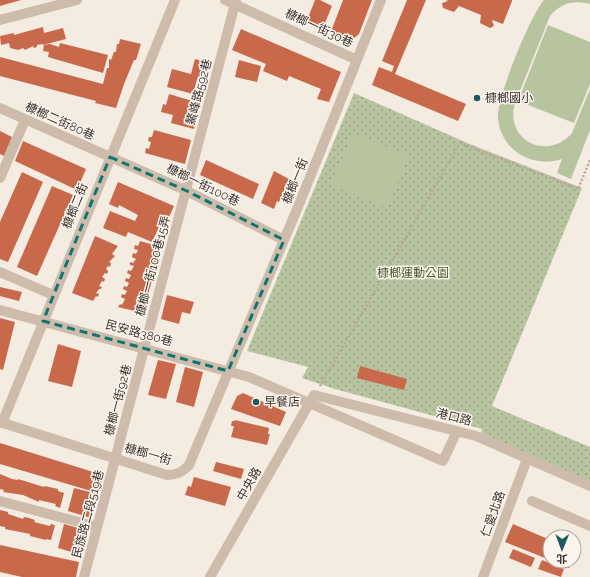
<svg xmlns="http://www.w3.org/2000/svg" width="590" height="577" font-family="Raleway,'Noto Sans TC',sans-serif">
<style>
.grass{fill:url(#grass-dots)}
.pitch{fill:#b8c4a0}
.building{fill:#c8694b}
.lines{fill:none;stroke-linecap:round;stroke-linejoin:round}
.path{stroke:#b9a596;stroke-width:2.5;stroke-dasharray:2 2;stroke-linecap:butt}
.minor{stroke:#cdbbac;stroke-width:10}
.marked{fill:none;stroke:#0f766e;stroke-width:3;stroke-dasharray:8 5;stroke-linejoin:round}
.poi-dot{fill:#1f5a5e;stroke:#fbf5ee;stroke-width:1.5}
.labels{text-anchor:middle;stroke-width:3;stroke-linejoin:round;paint-order:stroke}
.street-label{font-size:12px;fill:#3b302b;stroke:#fbf5ee}
.poi-label{font-size:12px;fill:#3b302b;stroke:#fbf5ee;text-anchor:start}
.park-label{font-size:12px;fill:#4a5a2e;stroke:#fbf5ee}
</style>
<defs>
<pattern id="grass-dots" width="8" height="8" patternUnits="userSpaceOnUse"><rect width="8" height="8" fill="#b8c4a0"/><path d="M2 2h.1M6 6h.1" fill="none" stroke="#97a083" stroke-width="1.8" stroke-linecap="round"/></pattern>
</defs>
<rect width="100%" height="100%" fill="#f4ebe1"/>
<!-- grass -->
<path class="grass" d="M354,93L472,145L582,188L492,406L590,447V481L481,433L482,429L335,389L302,378L308,367L247,351Z"/>
<!-- pitch -->
<path class="pitch" d="M544,0H590V4C574,0 561,3 550,16L515,103C504,140 547,162 572,133L590,89V130L571,179L557,173L562,159C548,164 534,162 521,155C508,148 499,133 498,118C496,99 531,14 544,0Z
M548,25L590,42V84L574,123L518,101Z
M353,133L409,156L387,208L331,185Z"/>
<!-- building -->
<path class="building" d="M0,0H21L0,6Z
M315,0H320L332,6L322,30L306,23Z
M343,0H372L359,34L351,41L330,34Z
M407,0H426L395,74L466,104L458,121L372,85L379,67L392,72L394,66L382,61Z
M446,0H512V1L503,24L492,20L494,26L490,28L480,23L481,15L459,6L454,12L443,8L442,3L448,1Z
M43,27L44,33L63,28L66,39L43,45V44L37,45V47L34,48L33,46L25,50L23,48L18,50L10,48L9,43L1,45L0,36L14,33V35Z
M241,29L341,72L329,102L317,99L321,89L289,76L287,81L263,71L266,64L232,50Z
M120,39L141,44L136,60H134L124,84L116,108L95,103L96,101L0,76V57L103,84L107,68H109V59L111,60L114,52H116L117,44H119Z
M60,43L108,55L103,73L48,57L49,52L43,51L44,45L50,44L59,47Z
M195,59L210,63L206,78L198,76L193,94L167,87L172,69L191,74Z
M239,60L261,66L257,82L235,77Z
M169,94L199,103L194,123H196L194,129L171,123L173,115L161,112L163,104L166,105Z
M154,130L191,140L185,164L145,153L146,148L149,149L151,142L148,141L149,137H152Z
M0,131L12,137L4,156L0,154Z
M23,141L86,169L77,190L15,161Z
M206,160L259,184L253,199L200,175Z
M274,171L289,179L279,202L277,201L274,209L261,203Z
M22,172L43,182L8,262L0,259V222Z
M118,182L174,206L165,226L158,223L156,226L159,227L152,242L128,232L126,237L103,228L110,211L135,221L138,215L119,205L118,208L109,204Z
M52,186L73,195L37,276L17,267Z
M95,236L118,246L112,254L115,256L109,262L111,263L110,267L108,266L106,269L108,271L107,274L105,273L102,277L105,279L104,282L102,281L99,286L102,287L101,289H99L96,293L99,294L98,297L96,296L93,301L72,293Z
M140,241L161,247L143,313L118,307L120,304L122,305L125,299L121,297L122,294L125,295L127,291L123,289L124,286L127,287L129,283L125,281L126,278L129,279L131,275L127,273L128,270L131,271L134,266L130,265V262L133,263L136,259L132,257L133,253L136,254L138,250L134,249L135,245L138,246Z
M0,287L22,292L19,301L0,296Z
M167,295L194,302L190,314L182,312L179,324L161,319Z
M0,318L15,322L3,370L0,369Z
M58,344L81,351L72,387L48,381Z
M158,360L176,364L166,399L148,395Z
M360,366L407,379L404,390L357,378Z
M185,367L203,372L194,407L176,402Z
M243,393L286,412L280,426L231,409L237,396Z
M235,420L269,428L268,434H270L267,445L231,437L234,426H231L232,421H235Z
M0,443L103,475L98,493L0,464Z
M216,462L244,469L241,479L213,471Z
M0,474L12,479L18,480V479L44,487L45,486L58,489V491L64,493L60,508L55,506L56,504L39,500V502L23,495L3,492L4,490L0,489Z
M194,477L231,487L225,506L185,495L188,486L191,487Z
M74,488L98,494L91,518L68,511Z
M0,510L8,512V514L23,519L24,517L29,518L35,520L34,522L50,526L51,524L55,525L51,540L46,539V540L30,536V534L5,529V527L0,526Z
M64,524L88,531L82,555L58,548Z
M513,524L550,540V560L505,542Z
M0,545L79,562L76,577H22L0,572Z
M513,549L535,558L531,567L509,558Z
M542,560L564,569L561,577L538,569Z
M551,561H572L569,568Z"/>
<g class="lines">
<!-- path -->
<path class="path" d="M320,386L460,143L578,189L590,160"/>
<!-- minor -->
<path class="minor" d="M225,0L357,60
M0,20L77,0
M0,108L187,191L284,240
M0,178L25,120
M0,272L53,295
M0,310L249,377L443,461L457,431
M0,422L167,475C177,475 183,472 189,465L298,207L381,0
M2,423L175,0
M0,501L97,527
M532,501L590,526
M84,577L236,0
M210,577L314,395L476,436L590,486
M483,577L527,459"/>
</g>
<!-- marked area -->
<path class="marked" d="M110,157L187,191L284,240L228,371L43,321Z"/>
<!-- markers -->
<g class="poi-dot">
<circle cx="477" cy="98" r="4"/>
<circle cx="256" cy="402" r="4"/>
</g>
<g class="labels">
<!-- street labels -->
<g class="street-label">
<text transform="translate(319 28) rotate(25)" y="4">槺榔一街30巷</text>
<text transform="translate(199 92) rotate(-75)" y="4">鰲峰路592巷</text>
<text transform="translate(60 121) rotate(24)" y="4">槺榔二街80巷</text>
<text transform="translate(295 181) rotate(-68)" y="4">槺榔一街</text>
<text transform="translate(203 185) rotate(26)" y="4">槺榔一街100巷</text>
<text transform="translate(75 206) rotate(-68)" y="4">槺榔二街</text>
<text transform="translate(153 266) rotate(-75)" y="4">槺榔一街100巷15弄</text>
<text transform="translate(139 333) rotate(15)" y="4">民安路380巷</text>
<text transform="translate(118 400) rotate(-75)" y="4">槺榔一街92巷</text>
<text transform="translate(454 417) rotate(14)" y="4">港口路</text>
<text transform="translate(148 454) rotate(16)" y="4">槺榔一街</text>
<text transform="translate(249 484) rotate(-60)" y="4">中央路</text>
<text transform="translate(88 514) rotate(-75)" y="4">民族路二段519巷</text>
<text transform="translate(493 514) rotate(-70)" y="4">仁愛北路</text>
</g>
<!-- poi labels -->
<g class="poi-label">
<text x="485" y="102">槺榔國小</text>
<text x="264" y="406">早餐店</text>
</g>
<!-- park labels -->
<g class="park-label">
<text x="413" y="277">槺榔運動公園</text>
</g>
</g>
<!-- north arrow -->
<g transform="translate(562 549) rotate(181)"><circle r="19" fill="#fbf5ee" stroke="#aea6a0"/>
<path d="M0-3L7 15L0 10L-7 15Z" fill="#1f5a5e"/>
<text y="-6" font-size="11" font-weight="bold" text-anchor="middle" fill="#3b302b">北</text>
</g>
</svg>
